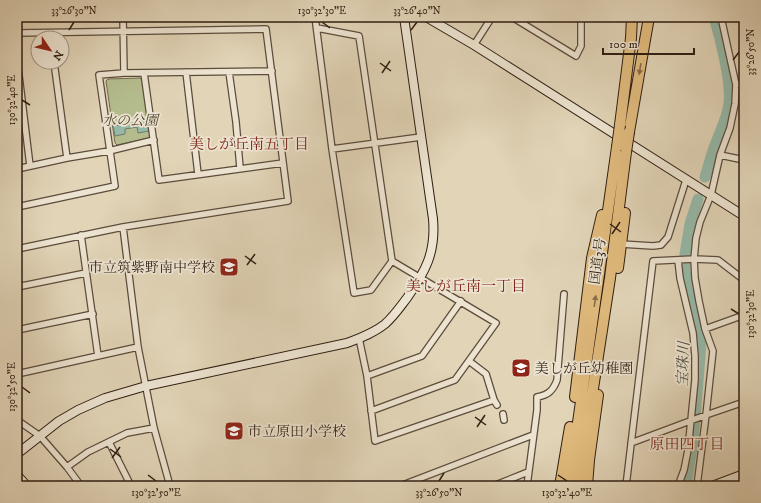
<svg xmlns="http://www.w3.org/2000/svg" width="761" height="503" font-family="'IM FELL DW Pica','Noto Serif JP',serif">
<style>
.green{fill:#b4bc8d;stroke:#726d50}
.water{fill:#95b9a9;stroke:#6d7b6d}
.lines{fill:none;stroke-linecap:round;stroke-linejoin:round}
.river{stroke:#95b9a9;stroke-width:11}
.street-casing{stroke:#5c4c3c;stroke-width:8}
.secondary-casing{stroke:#301e13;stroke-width:10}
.highway-casing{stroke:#301e13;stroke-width:12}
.street{stroke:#ece3d0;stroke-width:5.5}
.secondary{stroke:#ece3d0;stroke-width:8}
.highway{stroke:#e0ba7c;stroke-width:10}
.highway-bridge-casing{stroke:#301e13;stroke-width:12;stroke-linecap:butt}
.highway-bridge{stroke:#e0ba7c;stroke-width:10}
.oneway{fill:#886c48}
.ticks{fill:none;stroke:#301e13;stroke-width:1.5}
.labels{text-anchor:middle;stroke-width:3.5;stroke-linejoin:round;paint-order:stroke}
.park-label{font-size:14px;font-style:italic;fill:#514632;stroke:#ece3d0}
.street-label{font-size:14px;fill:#301e13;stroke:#ece3d0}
.poi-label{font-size:14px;fill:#301e13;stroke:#ece3d0;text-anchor:start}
.neighbourhood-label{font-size:15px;fill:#7a1f14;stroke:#ece3d0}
.water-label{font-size:15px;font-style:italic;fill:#4e4c40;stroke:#ece3d0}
.neatline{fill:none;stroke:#301e13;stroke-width:1.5}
.ticks-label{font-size:10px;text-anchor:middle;fill:#301e13}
</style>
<rect width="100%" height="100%" fill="#e1d4b7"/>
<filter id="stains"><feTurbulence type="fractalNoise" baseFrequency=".005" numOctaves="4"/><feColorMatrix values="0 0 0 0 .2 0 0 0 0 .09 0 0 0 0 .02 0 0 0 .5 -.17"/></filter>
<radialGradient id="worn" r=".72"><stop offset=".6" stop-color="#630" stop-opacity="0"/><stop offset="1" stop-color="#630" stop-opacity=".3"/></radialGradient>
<!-- green -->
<path class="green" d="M140,78L142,80L151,136L149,138L117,145L115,143L106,81L108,79Z"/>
<!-- water -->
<path class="water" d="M148,121L149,131L138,133L137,127L125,129V134L115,136L113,126Z"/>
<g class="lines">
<!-- river -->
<path class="river" d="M705,177C708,168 710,159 713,151C718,135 727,120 729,104C732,84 720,37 714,17
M686,486L693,441L701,344L696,326L685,270V254L690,224L698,199"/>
<defs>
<path id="street" d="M123,17L124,73
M315,17L332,149L354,293L371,290L392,261L359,36L317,28
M512,17L576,56L581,46V17
M17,33L266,29L288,201L123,227L17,249
M474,45L492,17
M17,59L30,166
M54,62L67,158
M186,72L198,174
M229,72L236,122L240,168
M144,73L159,180L283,163
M736,85L744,83
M332,149L421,137
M720,155L744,160
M17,169L67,158L109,151L154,140
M17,207L115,186L99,75L124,73L272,71
M123,227L138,347L154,428L170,486
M81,235L98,356
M621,244L653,246L661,245L668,237L686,180
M678,260L680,278L693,333L695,356V380L688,450L684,470L678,486
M17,287L86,273
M705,329L744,315
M17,330L93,314
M359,338L367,376L375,441L494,400
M469,361L486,374L494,400L497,405
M17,374L138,347
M367,376L422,356L461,301
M371,411L455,380L496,323L392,261
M503,414L504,420
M17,420L40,436L67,467L81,486
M109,442L131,486
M631,443L706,415L744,402
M67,467L88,452L127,433L154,428
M400,486L533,435
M493,486L528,472
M527,486L537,410V397C548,395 553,391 557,380L564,294
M626,486L653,261L694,259L718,260L744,280
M697,486L706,415L713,351L705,329L699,301L695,278L694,259L696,238L700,222L711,195L720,155L730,128L735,104L736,85L721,17"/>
<path id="secondary" d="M426,17L474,45L744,216
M17,454L59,421L78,410L105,398L146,386L347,343C360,338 374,333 385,324C394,316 400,307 407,298C425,272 436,253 433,219L404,17
M17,475L27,486
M712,486L744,474"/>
<path id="highway" d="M620,125L631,38L632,17
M629,132L649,17
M618,268L625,213
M575,397L592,258L602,215
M560,486L570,427
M569,486L617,147
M578,486L610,278L626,152
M587,486L589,460L598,395"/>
</defs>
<!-- street casing -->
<use href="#street" class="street-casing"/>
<!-- secondary casing -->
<use href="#secondary" class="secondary-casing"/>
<!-- highway casing -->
<use href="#highway" class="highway-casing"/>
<!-- street -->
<use href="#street" class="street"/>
<!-- secondary -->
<use href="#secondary" class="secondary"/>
<!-- highway -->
<use href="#highway" class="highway"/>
<defs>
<path id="highway-bridge" d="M617,147L620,125
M626,152L629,132"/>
</defs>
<!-- highway-bridge casing -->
<use href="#highway-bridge" class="highway-bridge-casing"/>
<!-- highway-bridge -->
<use href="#highway-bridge" class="highway-bridge"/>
</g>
<!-- one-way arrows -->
<defs><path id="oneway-solid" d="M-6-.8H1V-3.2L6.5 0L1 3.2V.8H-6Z"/></defs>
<g class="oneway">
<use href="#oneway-solid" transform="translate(640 69) rotate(99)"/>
<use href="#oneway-solid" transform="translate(595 301) rotate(-82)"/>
</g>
<!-- ticks -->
<path class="ticks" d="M322,22L330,28M69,30L74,22M411,30L417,22M733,60L739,52M380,63L391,71M382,73L390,61M22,100L30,105M610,224L621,232M612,234L620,222M245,256L256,264M247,265L255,254M731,309L739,314M22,387L30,393M475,417L486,425M477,427L485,415M110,449L121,457M112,458L120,447M148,475L156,481M558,475L567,481M439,481L444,473"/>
<!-- icons -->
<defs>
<symbol id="school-square" viewBox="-11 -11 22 22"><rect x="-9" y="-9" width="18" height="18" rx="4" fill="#8f2418" stroke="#ece3d0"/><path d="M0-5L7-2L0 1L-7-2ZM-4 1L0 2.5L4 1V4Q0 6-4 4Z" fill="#fff"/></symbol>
</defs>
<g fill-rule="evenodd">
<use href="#school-square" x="218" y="256" width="22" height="22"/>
<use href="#school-square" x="510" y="357" width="22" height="22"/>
<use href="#school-square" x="223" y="420" width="22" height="22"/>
</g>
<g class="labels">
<!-- park labels -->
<g class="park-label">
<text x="130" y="125">水の公園</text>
</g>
<!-- street labels -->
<g class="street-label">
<text transform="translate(597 261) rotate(-82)" y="5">国道3号</text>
</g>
<!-- poi labels -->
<g class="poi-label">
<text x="215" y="272" text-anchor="end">市立筑紫野南中学校</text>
<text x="535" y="373">美しが丘幼稚園</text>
<text x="248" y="436">市立原田小学校</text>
</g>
<!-- neighbourhood labels -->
<g class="neighbourhood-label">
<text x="249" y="149">美しが丘南五丁目</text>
<text x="466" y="291">美しが丘南一丁目</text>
<text x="687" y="449">原田四丁目</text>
</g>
<!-- water labels -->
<g class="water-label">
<text transform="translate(683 364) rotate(-88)" y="5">宝珠川</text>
</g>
</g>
<!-- margin -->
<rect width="761" height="503" fill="none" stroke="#e1d4b7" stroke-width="44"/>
<!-- north arrow -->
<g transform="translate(50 50) rotate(125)"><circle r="19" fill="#ece3d0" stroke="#a19484"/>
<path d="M0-3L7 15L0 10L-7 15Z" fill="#8f2418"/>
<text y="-6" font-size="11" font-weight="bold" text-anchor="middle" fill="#301e13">N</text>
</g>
<!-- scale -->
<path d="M603 48v6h91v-6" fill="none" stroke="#301e13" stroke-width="2"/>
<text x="609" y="48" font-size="12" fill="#301e13" stroke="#ece3d0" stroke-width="3" paint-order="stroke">100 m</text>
<rect x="22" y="22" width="717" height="459" class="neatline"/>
<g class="ticks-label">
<text x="74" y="14">33°26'30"N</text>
<text x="322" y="14">130°32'30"E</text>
<text x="417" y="14">33°26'40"N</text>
<text transform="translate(750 52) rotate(-90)" y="4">33°26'50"N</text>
<text transform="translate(11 100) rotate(-90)" y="4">130°32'40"E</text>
<text transform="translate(750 314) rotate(-90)" y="4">130°32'30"E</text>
<text transform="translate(11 387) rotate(-90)" y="4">130°32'50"E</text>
<text x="156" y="496">130°32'50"E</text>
<text x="439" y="496">33°26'50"N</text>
<text x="567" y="496">130°32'40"E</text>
</g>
<rect width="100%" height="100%" filter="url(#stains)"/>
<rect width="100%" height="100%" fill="url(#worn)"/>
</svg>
